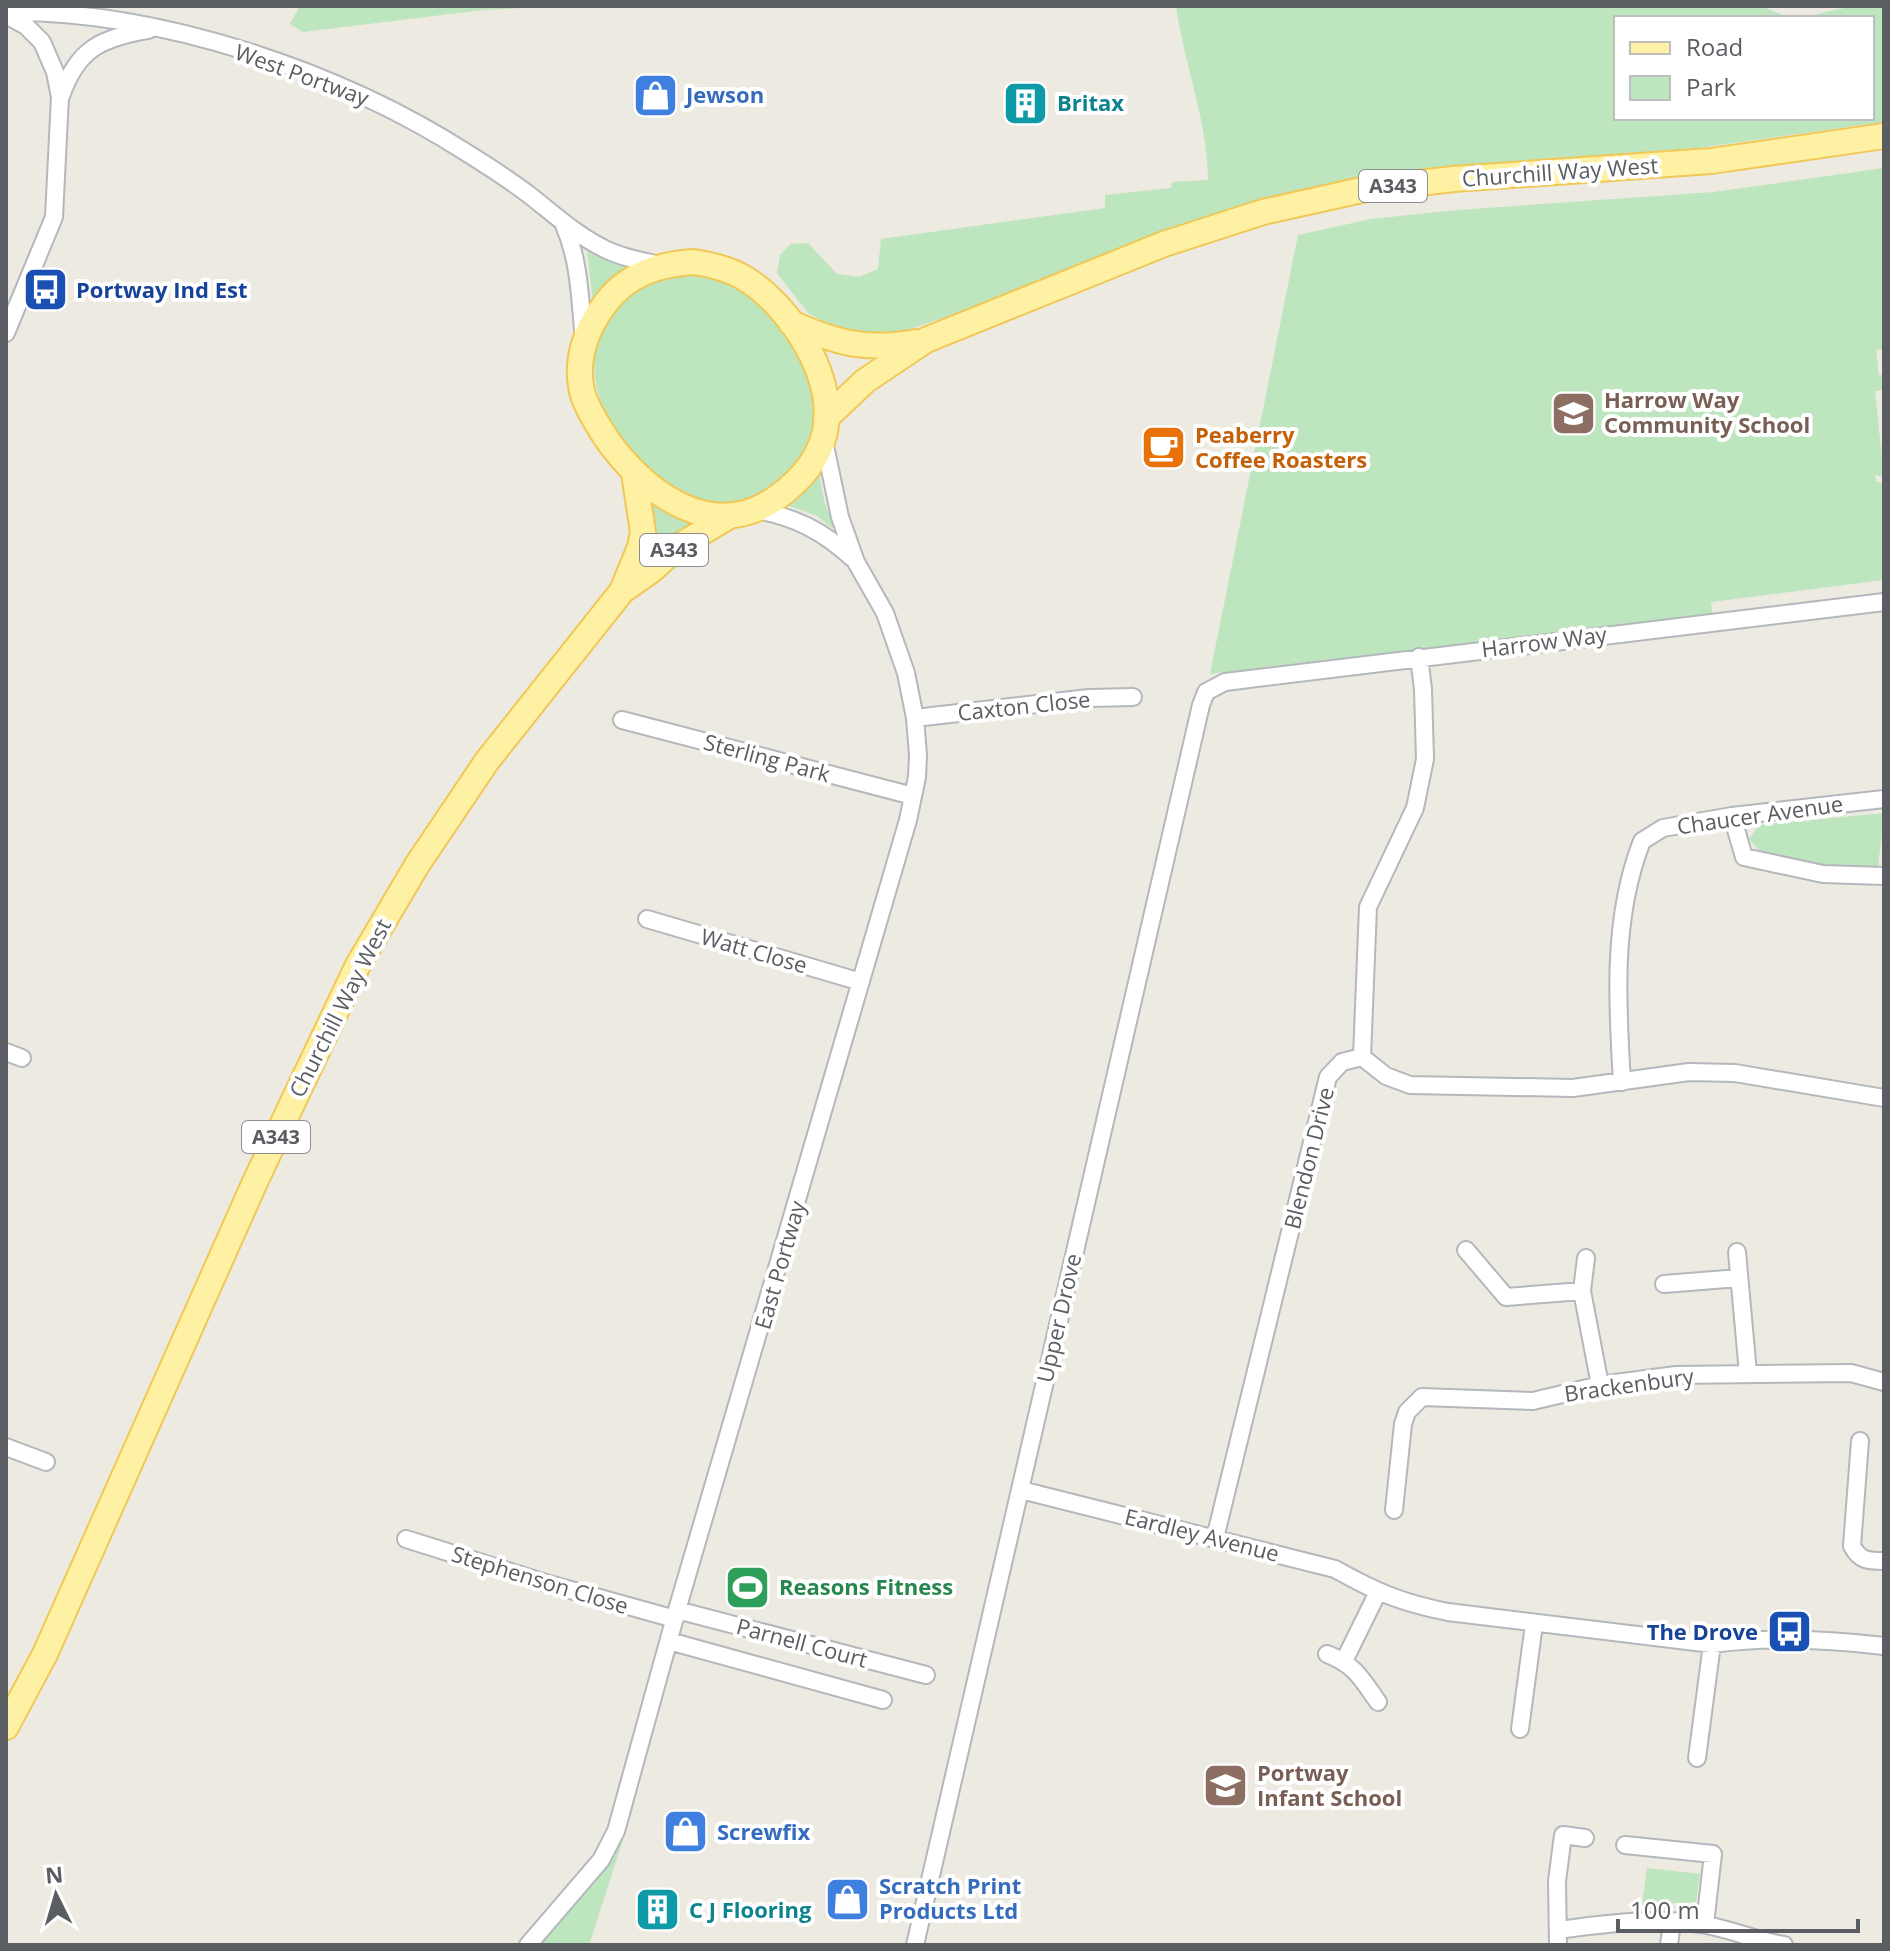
<svg xmlns="http://www.w3.org/2000/svg" width="1890" height="1951" font-family="'Open Sans',sans-serif">
<style>
.green{fill:#bde5be}
.lines{fill:none;stroke-linecap:round;stroke-linejoin:round}
.street-casing{stroke:#b4b7bc;stroke-width:20}
.primary-casing{stroke:#f1c756;stroke-width:28}
.street{stroke:#fff;stroke-width:16}
.primary{stroke:#fff1a4;stroke-width:24}
.labels{text-anchor:middle;stroke-width:8;stroke-linejoin:round;paint-order:stroke}
.shield{fill:#fff;stroke:#8c8e91;stroke-width:2}
.shield-label{font-size:20px;font-weight:bold;fill:#5a5d62}
.street-label{font-size:22px;fill:#5a5d62;stroke:#fff}
.shop-label{font-size:22px;font-weight:bold;fill:#366cbe;stroke:#fff;text-anchor:start}
.culture-label{font-size:22px;font-weight:bold;fill:#0d838f;stroke:#fff;text-anchor:start}
.transit-label{font-size:22px;font-weight:bold;fill:#164399;stroke:#fff;text-anchor:start}
.education-label{font-size:22px;font-weight:bold;fill:#785e54;stroke:#fff;text-anchor:start}
.food-label{font-size:22px;font-weight:bold;fill:#c56008;stroke:#fff;text-anchor:start}
.leisure-label{font-size:22px;font-weight:bold;fill:#27864d;stroke:#fff;text-anchor:start}
</style>
<rect width="100%" height="100%" fill="#edeae1"/>
<!-- green -->
<path class="green" d="M300,6H564L483,10L303,32L290,24Z
M1176,6H1762L1789,18H1616V118H1872V18H1800L1853,6H1884V122L1698,148L1403,171L1272,196L1219,213L988,303L892,335L842,332L808,313L777,273L780,255L791,244L808,243L837,274L859,277L878,269L881,239L1105,208V195L1171,188L1172,182L1208,180C1208,123 1184,63 1176,6Z
M1884,168V349L1876,350L1879,375H1884V390L1875,391L1884,477L1875,475L1876,481L1884,484V580L1711,602L1712,614L1210,674L1298,235L1371,219L1457,210L1714,192Z
M587,251L614,264L630,268L593,303Z
M691,272C702,275 717,275 727,280C747,289 762,308 776,324C814,370 832,411 797,466C771,505 717,512 677,494C667,489 658,478 650,470C607,431 573,370 610,316C620,302 633,286 650,280C662,275 678,275 691,272Z
M819,473L825,504L835,526L832,528L817,516L784,504Z
M652,502L698,521L647,566L654,519Z
M1884,813L1878,868L1819,864L1763,855L1749,839L1759,825Z
M634,1806L589,1945H540L610,1860L629,1813Z
M1647,1868L1700,1874L1696,1902L1642,1905Z"/>
<g class="lines">
<defs>
<path id="street" d="M6,12C159,10 339,71 467,153C488,166 508,179 528,194C554,214 577,236 607,250C623,258 642,261 660,265
M6,15L26,26L42,42L55,72L60,97L54,217L6,333
M61,96C78,48 100,39 148,30
M564,225C580,262 580,301 584,340
M756,510C795,517 823,531 852,558
M915,718L1089,698L1133,697
M622,720L913,796
M1732,816L1744,857L1823,874L1884,876
M647,919L861,982
M6,1052L22,1058
M1362,1057L1386,1076L1410,1085L1573,1088L1689,1072L1735,1073L1884,1098
M1622,1082C1617,1002 1612,917 1642,841L1663,828L1732,816L1884,799
M1466,1250L1506,1297L1582,1291
M1737,1252L1748,1373
M1586,1258L1582,1291L1600,1385
M1664,1284L1739,1278
M1860,1441L1852,1546C1860,1561 1868,1561 1884,1561
M6,1447L46,1462
M1021,1490L1335,1569C1376,1592 1402,1603 1448,1612L1712,1644C1770,1636 1827,1639 1884,1646
M1394,1510L1403,1424L1407,1412L1422,1397L1533,1401L1600,1385L1676,1375L1851,1373L1884,1382
M1215,1538L1328,1077L1342,1062L1362,1057L1368,907L1415,808L1425,759L1423,689L1419,657
M406,1539L549,1584L675,1619
M677,1610L926,1675
M669,1641L883,1700
M1327,1654C1355,1665 1361,1678 1378,1702
M1344,1661L1378,1592
M1520,1729L1534,1624
M1697,1758L1712,1644
M1625,1845L1713,1854L1705,1924
M1558,1930C1605,1924 1659,1916 1706,1925C1733,1930 1758,1941 1784,1945
M528,1945L601,1860L616,1831L677,1610L908,820L917,777L918,755L915,718L906,673L885,613L856,562L840,517L824,441
M915,1945L1201,705L1206,692L1225,682L1884,602
M1558,1945L1557,1881L1563,1835L1585,1838
M1669,1945L1672,1922"/>
<path id="primary" d="M694,262C713,265 730,269 746,279C792,308 841,383 823,439C816,462 798,482 779,496C714,545 645,494 606,438C598,425 588,411 583,395C574,363 585,330 605,304C627,274 659,264 694,262Z
M791,323C837,343 866,351 916,342
M826,418L865,381L926,340L1164,244L1263,212L1366,189L1454,179L1711,161L1884,136
M622,591L652,570L676,548L731,515
M6,1727L45,1654L255,1182L358,965L417,865L487,761L622,591L640,547L643,532L634,473"/>
</defs>
<!-- street casing -->
<use href="#street" class="street-casing"/>
<!-- primary casing -->
<use href="#primary" class="primary-casing"/>
<!-- street -->
<use href="#street" class="street"/>
<!-- primary -->
<use href="#primary" class="primary"/>
</g>
<!-- icons -->
<defs>
<symbol id="shop-square" viewBox="-11 -11 22 22"><rect x="-9" y="-9" width="18" height="18" rx="4" fill="#3f7fe0" stroke="#fff"/><path d="M-5-2.5h2.3a2.7 3.5 0 0 1 5.4 0H5L5.5 6h-11ZM-1.5-2.5h3a1.5 2.3 0 0 0-3 0Z" fill="#fff"/></symbol>
<symbol id="building-square" viewBox="-11 -11 22 22"><rect x="-9" y="-9" width="18" height="18" rx="4" fill="#0f9aa8" stroke="#fff"/><path d="M-4-6H4V6H1V3H-1V6H-4ZM-2.5-4.3h1.7v1.8h-1.7ZM.8-4.3h1.7v1.8H.8ZM-2.5-1h1.7V.8h-1.7ZM.8-1h1.7V.8H.8Z" fill="#fff"/></symbol>
<symbol id="bus-square" viewBox="-11 -11 22 22"><rect x="-9" y="-9" width="18" height="18" rx="4" fill="#1a4fb4" stroke="#fff"/><path d="M-5-6H5V4H4V6H2V4H-2V6H-4V4H-5ZM-3.5-4V0h7V-4ZM-3.5 1.2v1.5H-2V1.2ZM2 1.2v1.5H3.5V1.2Z" fill="#fff"/></symbol>
<symbol id="school-square" viewBox="-11 -11 22 22"><rect x="-9" y="-9" width="18" height="18" rx="4" fill="#8d6e63" stroke="#fff"/><path d="M0-5L7-2L0 1L-7-2ZM-4 1L0 2.5L4 1V4Q0 6-4 4Z" fill="#fff"/></symbol>
<symbol id="cafe-square" viewBox="-11 -11 22 22"><rect x="-9" y="-9" width="18" height="18" rx="4" fill="#e8710a" stroke="#fff"/><path d="M-5.5-4.5H6V0H3Q3 3.5 0 3.5H-2.5Q-5.5 3.5-5.5 0ZM3-3.2v2h1.7v-2ZM-6 4.5H4V6H-6Z" fill="#fff"/></symbol>
<symbol id="stadium-square" viewBox="-11 -11 22 22"><rect x="-9" y="-9" width="18" height="18" rx="4" fill="#2e9e5b" stroke="#fff"/><path d="M0-5a6.5 5 0 1 0 0 10a6.5 5 0 1 0 0-10ZM-3.5-1.8h7v3.6h-7Z" fill="#fff"/></symbol>
</defs>
<g fill-rule="evenodd">
<use href="#shop-square" x="630" y="70" width="51" height="51"/>
<use href="#building-square" x="1000" y="78" width="51" height="51"/>
<use href="#bus-square" x="20" y="264" width="51" height="51"/>
<use href="#school-square" x="1548" y="388" width="51" height="51"/>
<use href="#cafe-square" x="1138" y="422" width="51" height="51"/>
<use href="#stadium-square" x="722" y="1562" width="51" height="51"/>
<use href="#bus-square" x="1764" y="1606" width="51" height="51"/>
<use href="#school-square" x="1200" y="1760" width="51" height="51"/>
<use href="#shop-square" x="660" y="1806" width="51" height="51"/>
<use href="#shop-square" x="822" y="1874" width="51" height="51"/>
<use href="#building-square" x="632" y="1884" width="51" height="51"/>
</g>
<g class="labels">
<!-- shield labels -->
<g class="shield">
<rect x="1359" y="170" width="68" height="32" rx="6"/>
<rect x="640" y="534" width="68" height="32" rx="6"/>
<rect x="242" y="1121" width="68" height="32" rx="6"/>
</g>
<g class="shield-label">
<text x="1393" y="193">A343</text>
<text x="674" y="557">A343</text>
<text x="276" y="1144">A343</text>
</g>
<!-- street labels -->
<g class="street-label">
<text transform="translate(302 75) rotate(20)" y="8">West Portway</text>
<text transform="translate(1560 172) rotate(-4)" y="8">Churchill Way West</text>
<text transform="translate(1544 642) rotate(-7)" y="8">Harrow Way</text>
<text transform="translate(1024 706) rotate(-6)" y="8">Caxton Close</text>
<text transform="translate(767 758) rotate(15)" y="8">Sterling Park</text>
<text transform="translate(1760 815) rotate(-8)" y="8">Chaucer Avenue</text>
<text transform="translate(754 951) rotate(16)" y="8">Watt Close</text>
<text transform="translate(340 1008) rotate(-63)" y="8">Churchill Way West</text>
<text transform="translate(1309 1158) rotate(-76)" y="8">Blendon Drive</text>
<text transform="translate(780 1265) rotate(-74)" y="8">East Portway</text>
<text transform="translate(1059 1318) rotate(-77)" y="8">Upper Drove</text>
<text transform="translate(1629 1385) rotate(-8)" y="8">Brackenbury</text>
<text transform="translate(1202 1535) rotate(14)" y="8">Eardley Avenue</text>
<text transform="translate(540 1580) rotate(17)" y="8">Stephenson Close</text>
<text transform="translate(802 1643) rotate(15)" y="8">Parnell Court</text>
</g>
<!-- shop labels -->
<g class="shop-label">
<text x="686" y="103">Jewson</text>
<text x="717" y="1840">Screwfix</text>
<text x="879" y="1894">Scratch Print<tspan x="879" dy="25">Products Ltd</tspan></text>
</g>
<!-- culture labels -->
<g class="culture-label">
<text x="1057" y="111">Britax</text>
<text x="689" y="1918">C J Flooring</text>
</g>
<!-- transit labels -->
<g class="transit-label">
<text x="76" y="298">Portway Ind Est</text>
<text x="1758" y="1640" text-anchor="end">The Drove</text>
</g>
<!-- education labels -->
<g class="education-label">
<text x="1604" y="408">Harrow Way<tspan x="1604" dy="25">Community School</tspan></text>
<text x="1257" y="1781">Portway<tspan x="1257" dy="25">Infant School</tspan></text>
</g>
<!-- food labels -->
<g class="food-label">
<text x="1195" y="443">Peaberry<tspan x="1195" dy="25">Coffee Roasters</tspan></text>
</g>
<!-- leisure labels -->
<g class="leisure-label">
<text x="779" y="1595">Reasons Fitness</text>
</g>
</g>
<!-- border -->
<rect width="1890" height="1951" fill="none" stroke="#5a5d62" stroke-width="16"/>
<!-- legend -->
<rect x="1614" y="16" width="260" height="104" fill="#ffffff" stroke="#bdbec0" stroke-width="2"/>
<rect x="1630" y="42" width="40" height="12" fill="#fff1a4" stroke="#bdbec0" stroke-width="2"/>
<text x="1686" y="56" font-size="24" fill="#5a5d62">Road</text>
<rect x="1630" y="76" width="40" height="24" fill="#bde5be" stroke="#bdbec0" stroke-width="2"/>
<text x="1686" y="96" font-size="24" fill="#5a5d62">Park</text>
<!-- north arrow -->
<g transform="translate(56 1895) rotate(355)" stroke="#ffffff" stroke-width="6" paint-order="stroke">
<path d="M0-6L14 30L0 20L-14 30Z" fill="#5a5d62"/>
<text y="-12" font-size="22" font-weight="bold" text-anchor="middle" fill="#5a5d62">N</text>
</g>
<!-- scale -->
<path d="M1618 1919v12h240v-12" fill="none" stroke="#5a5d62" stroke-width="4"/>
<text x="1630" y="1919" font-size="24" fill="#5a5d62" stroke="#ffffff" stroke-width="6" paint-order="stroke">100 m</text>
</svg>
